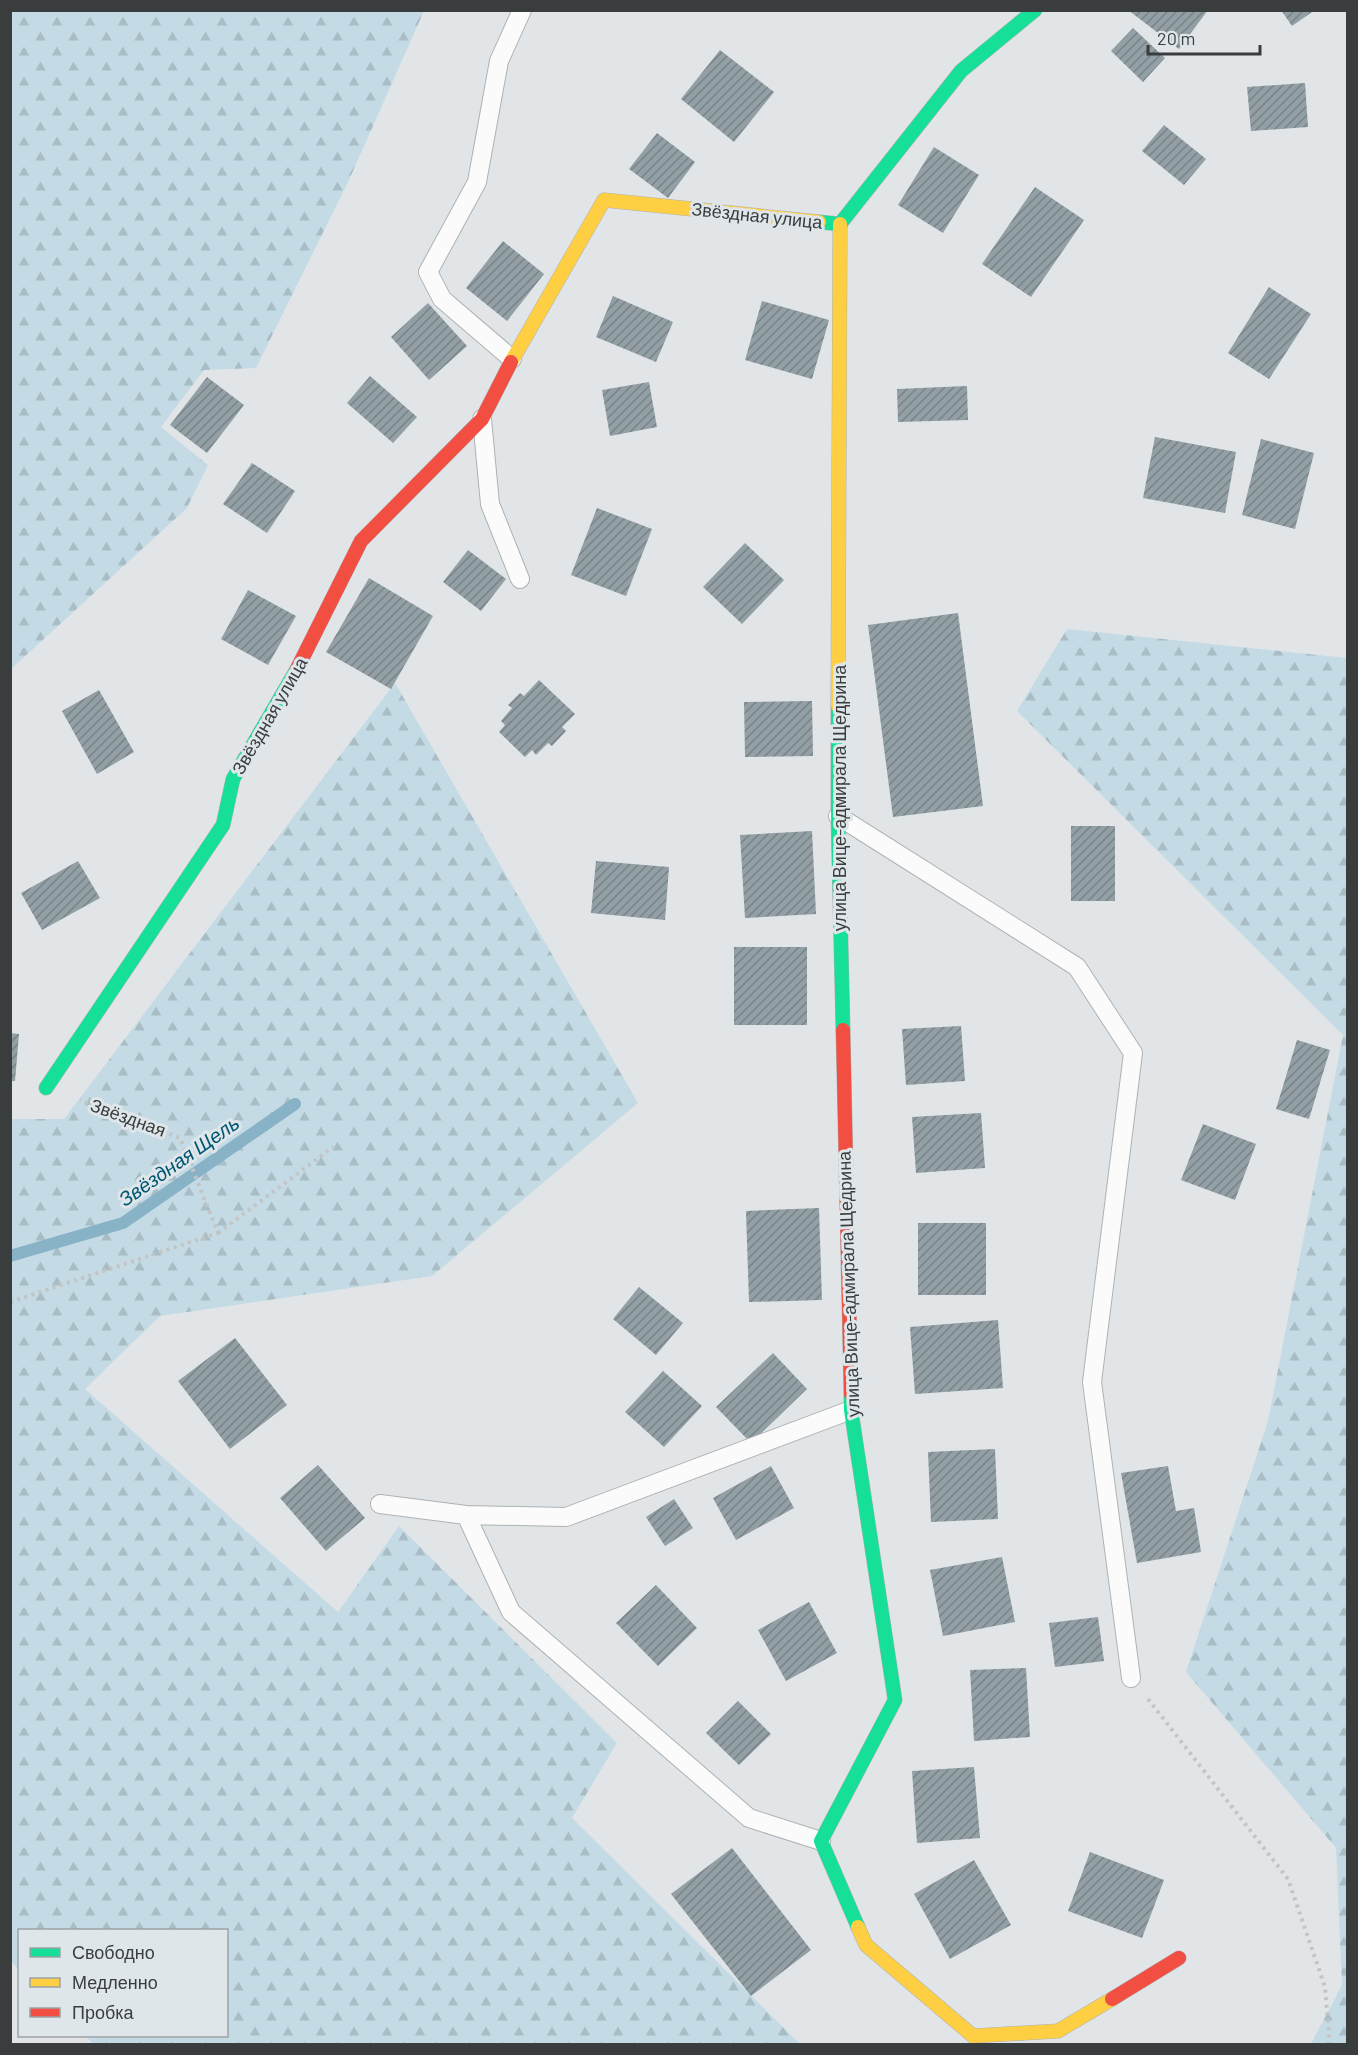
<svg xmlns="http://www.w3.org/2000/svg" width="1358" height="2055" font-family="Barlow,sans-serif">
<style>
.forest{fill:url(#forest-firs)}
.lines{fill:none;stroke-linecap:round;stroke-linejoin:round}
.stream{stroke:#88b3c7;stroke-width:12}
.building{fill:url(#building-hatch)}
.lane-casing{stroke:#afb2b3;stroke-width:20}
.fast-casing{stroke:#afb2b3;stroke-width:15}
.slow-casing{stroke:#afb2b3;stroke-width:15}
.jam-casing{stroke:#afb2b3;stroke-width:15}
.path{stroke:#c3c4c4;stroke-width:4;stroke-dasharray:3 4.5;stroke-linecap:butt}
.lane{stroke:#fbfbfb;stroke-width:18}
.fast{stroke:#16e098;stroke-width:14}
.slow{stroke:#ffcf43;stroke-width:14}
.jam{stroke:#f24e42;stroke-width:14}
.labels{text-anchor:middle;stroke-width:6;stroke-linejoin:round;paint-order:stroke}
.street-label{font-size:18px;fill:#3a3d3e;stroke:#dfe6ea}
.water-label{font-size:20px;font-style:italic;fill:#005672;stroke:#dfe6ea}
</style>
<defs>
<pattern id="forest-firs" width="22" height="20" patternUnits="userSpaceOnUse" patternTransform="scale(1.5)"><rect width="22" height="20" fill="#c4dbe5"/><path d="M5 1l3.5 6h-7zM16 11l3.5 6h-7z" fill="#a9bdc6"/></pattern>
<pattern id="building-hatch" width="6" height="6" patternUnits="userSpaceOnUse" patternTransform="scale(1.5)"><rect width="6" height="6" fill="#929fa4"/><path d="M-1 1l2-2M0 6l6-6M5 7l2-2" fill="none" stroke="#788387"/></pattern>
</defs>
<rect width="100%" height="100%" fill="#e2e5e7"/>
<!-- forest -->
<path class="forest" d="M14,11H424L349,180L256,368L204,370L161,427L208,465L187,508L11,669L10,14Z
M1067,629L1347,658V2044H1311L1342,1985L1336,1848L1186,1672L1268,1421L1343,1035L1017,711Z
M395,683L638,1103L432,1276L160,1316L85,1389L338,1612L399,1526L617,1743L572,1818L800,2044H94L85,2036H226V1930H20L19,1970L11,1961L10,1119H64Z"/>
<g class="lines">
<!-- stream -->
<path class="stream" d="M10,1256L123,1223L295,1104"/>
</g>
<!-- building -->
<path class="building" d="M1128,10H1208L1179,49Z
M1281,10H1315L1292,26Z
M1133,28L1165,58L1143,82L1111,51Z
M720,50L774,92L734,142L681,99Z
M1305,83L1308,127L1251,131L1247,87Z
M1164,125L1206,159L1184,185L1142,151Z
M657,133L695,162L668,198L629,169Z
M934,147L979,175L943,233L898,205Z
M1035,187L1084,220L1031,297L982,264Z
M503,241L544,274L507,321L466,288Z
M1269,287L1311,314L1269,379L1228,353Z
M613,296L673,322L656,362L596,337Z
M762,301L829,320L812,379L745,360Z
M428,303L467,346L429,380L391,337Z
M370,376L417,417L393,443L347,403Z
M207,377L244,405L207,453L170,425Z
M649,382L657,427L610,436L602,390Z
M967,386L968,420L898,422L897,389Z
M1155,437L1236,452L1225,513L1143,498Z
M1261,439L1314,453L1295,529L1242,515Z
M252,463L295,491L267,533L223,504Z
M597,508L652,529L626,596L571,575Z
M745,543L784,580L742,624L703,587Z
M468,550L506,579L481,611L443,582Z
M369,578L433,616L391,689L326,652Z
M248,590L296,616L268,665L221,639Z
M958,613L983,806L893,817L868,625Z
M539,680L575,714L562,727L566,731L552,746L548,743L536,755L532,750L525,757L499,732L505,725L501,721L512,708L508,705L520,693L524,696Z
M99,690L134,752L97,774L62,711Z
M812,701L813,756L745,757L744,702Z
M1071,826H1115V901H1071Z
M812,831L816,914L745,918L740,835Z
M78,861L100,898L42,930L21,893Z
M596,861L669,867L665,920L591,913Z
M734,947H807V1025H734Z
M961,1026L965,1081L906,1085L902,1029Z
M10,1033L19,1034L15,1081H10Z
M1297,1040L1330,1050L1309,1119L1276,1109Z
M981,1113L985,1168L916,1173L912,1117Z
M1203,1124L1256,1144L1235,1200L1181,1180Z
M819,1208L822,1300L749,1302L746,1211Z
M918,1223H986V1295H918Z
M639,1287L683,1323L656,1355L613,1319Z
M998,1320L1003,1388L915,1394L910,1327Z
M235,1338L287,1405L230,1449L178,1381Z
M773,1353L807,1389L751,1443L716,1407Z
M663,1371L702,1406L664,1447L625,1412Z
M995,1449L998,1519L931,1522L928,1452Z
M318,1465L365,1518L326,1551L280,1498Z
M771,1466L794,1508L736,1540L713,1498Z
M1168,1466L1176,1511L1194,1508L1201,1552L1137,1563L1121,1473Z
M674,1499L693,1528L665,1546L646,1517Z
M1002,1557L1015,1622L943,1636L930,1570Z
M656,1585L697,1628L658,1666L616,1623Z
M809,1602L837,1653L786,1681L758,1630Z
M1098,1617L1104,1661L1055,1667L1049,1623Z
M1026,1668L1030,1737L974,1741L970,1670Z
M738,1701L771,1734L739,1765L706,1733Z
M974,1767L980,1838L917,1843L912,1771Z
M732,1848L811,1950L751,1996L671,1894Z
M1090,1852L1164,1880L1142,1938L1068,1911Z
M974,1860L1011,1925L950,1959L914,1894Z"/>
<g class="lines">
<defs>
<path id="lane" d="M512,359L442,299L428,272L477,182L499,61L522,10
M482,419L490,504L520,579
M838,816L1077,967L1133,1053L1092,1382L1131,1678
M380,1504L466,1515L566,1517L851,1410
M466,1515L511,1612L749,1818L821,1841"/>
<path id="fast" d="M819,222L840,224L961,71L1035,10
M838,706V816L843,1030
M46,1088L223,825L233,779L297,669
M851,1394V1410L895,1700L821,1841L858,1927"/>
<path id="slow" d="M511,362L604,200L819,222
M838,706L840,224
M858,1927L866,1945L973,2036L1058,2031L1112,1999"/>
<path id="jam" d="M297,669L361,541L482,419L511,362
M843,1030L851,1394
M1112,1999L1179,1958"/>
</defs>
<!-- lane casing -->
<use href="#lane" class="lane-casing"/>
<!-- fast casing -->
<use href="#fast" class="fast-casing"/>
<!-- slow casing -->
<use href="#slow" class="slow-casing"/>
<!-- jam casing -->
<use href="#jam" class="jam-casing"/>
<!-- path -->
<path class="path" d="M218,1233L333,1147
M10,1302L218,1233L180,1138L80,1100
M1148,1699L1288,1879L1325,1987L1330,2044"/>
<!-- lane -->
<use href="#lane" class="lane"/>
<!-- fast -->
<use href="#fast" class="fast"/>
<!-- slow -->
<use href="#slow" class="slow"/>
<!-- jam -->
<use href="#jam" class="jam"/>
</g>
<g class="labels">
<!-- street labels -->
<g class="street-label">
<text transform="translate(757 216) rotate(6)" y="6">Звёздная улица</text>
<text transform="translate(270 716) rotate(-60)" y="6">Звёздная улица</text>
<text transform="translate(840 798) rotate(-90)" y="6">улица Вице-адмирала Щедрина</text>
<text transform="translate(128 1118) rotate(20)" y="6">Звёздная</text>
<text transform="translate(849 1284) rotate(-92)" y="6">улица Вице-адмирала Щедрина</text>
</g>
<!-- water labels -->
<g class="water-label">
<text transform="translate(179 1161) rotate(-35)" y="7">Звёздная Щель</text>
</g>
</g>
<!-- border -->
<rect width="1358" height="2055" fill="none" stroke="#3a3d3e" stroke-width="24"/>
<!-- legend -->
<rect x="18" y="1929" width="210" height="108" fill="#dfe6ea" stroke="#9da2a5" stroke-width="1.5"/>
<rect x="30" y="1948" width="30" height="9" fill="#16e098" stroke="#9da2a5" stroke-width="1.5"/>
<text x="72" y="1959" font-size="18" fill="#3a3d3e">Свободно</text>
<rect x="30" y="1978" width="30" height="9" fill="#ffcf43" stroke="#9da2a5" stroke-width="1.5"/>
<text x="72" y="1989" font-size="18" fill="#3a3d3e">Медленно</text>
<rect x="30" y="2008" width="30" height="9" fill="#f24e42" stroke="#9da2a5" stroke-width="1.5"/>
<text x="72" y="2019" font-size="18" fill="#3a3d3e">Пробка</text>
<!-- scale -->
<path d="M1148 45v9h112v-9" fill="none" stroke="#3a3d3e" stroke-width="3"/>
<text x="1157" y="45" font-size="18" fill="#3a3d3e" stroke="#dfe6ea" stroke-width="4.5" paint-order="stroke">20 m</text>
</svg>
